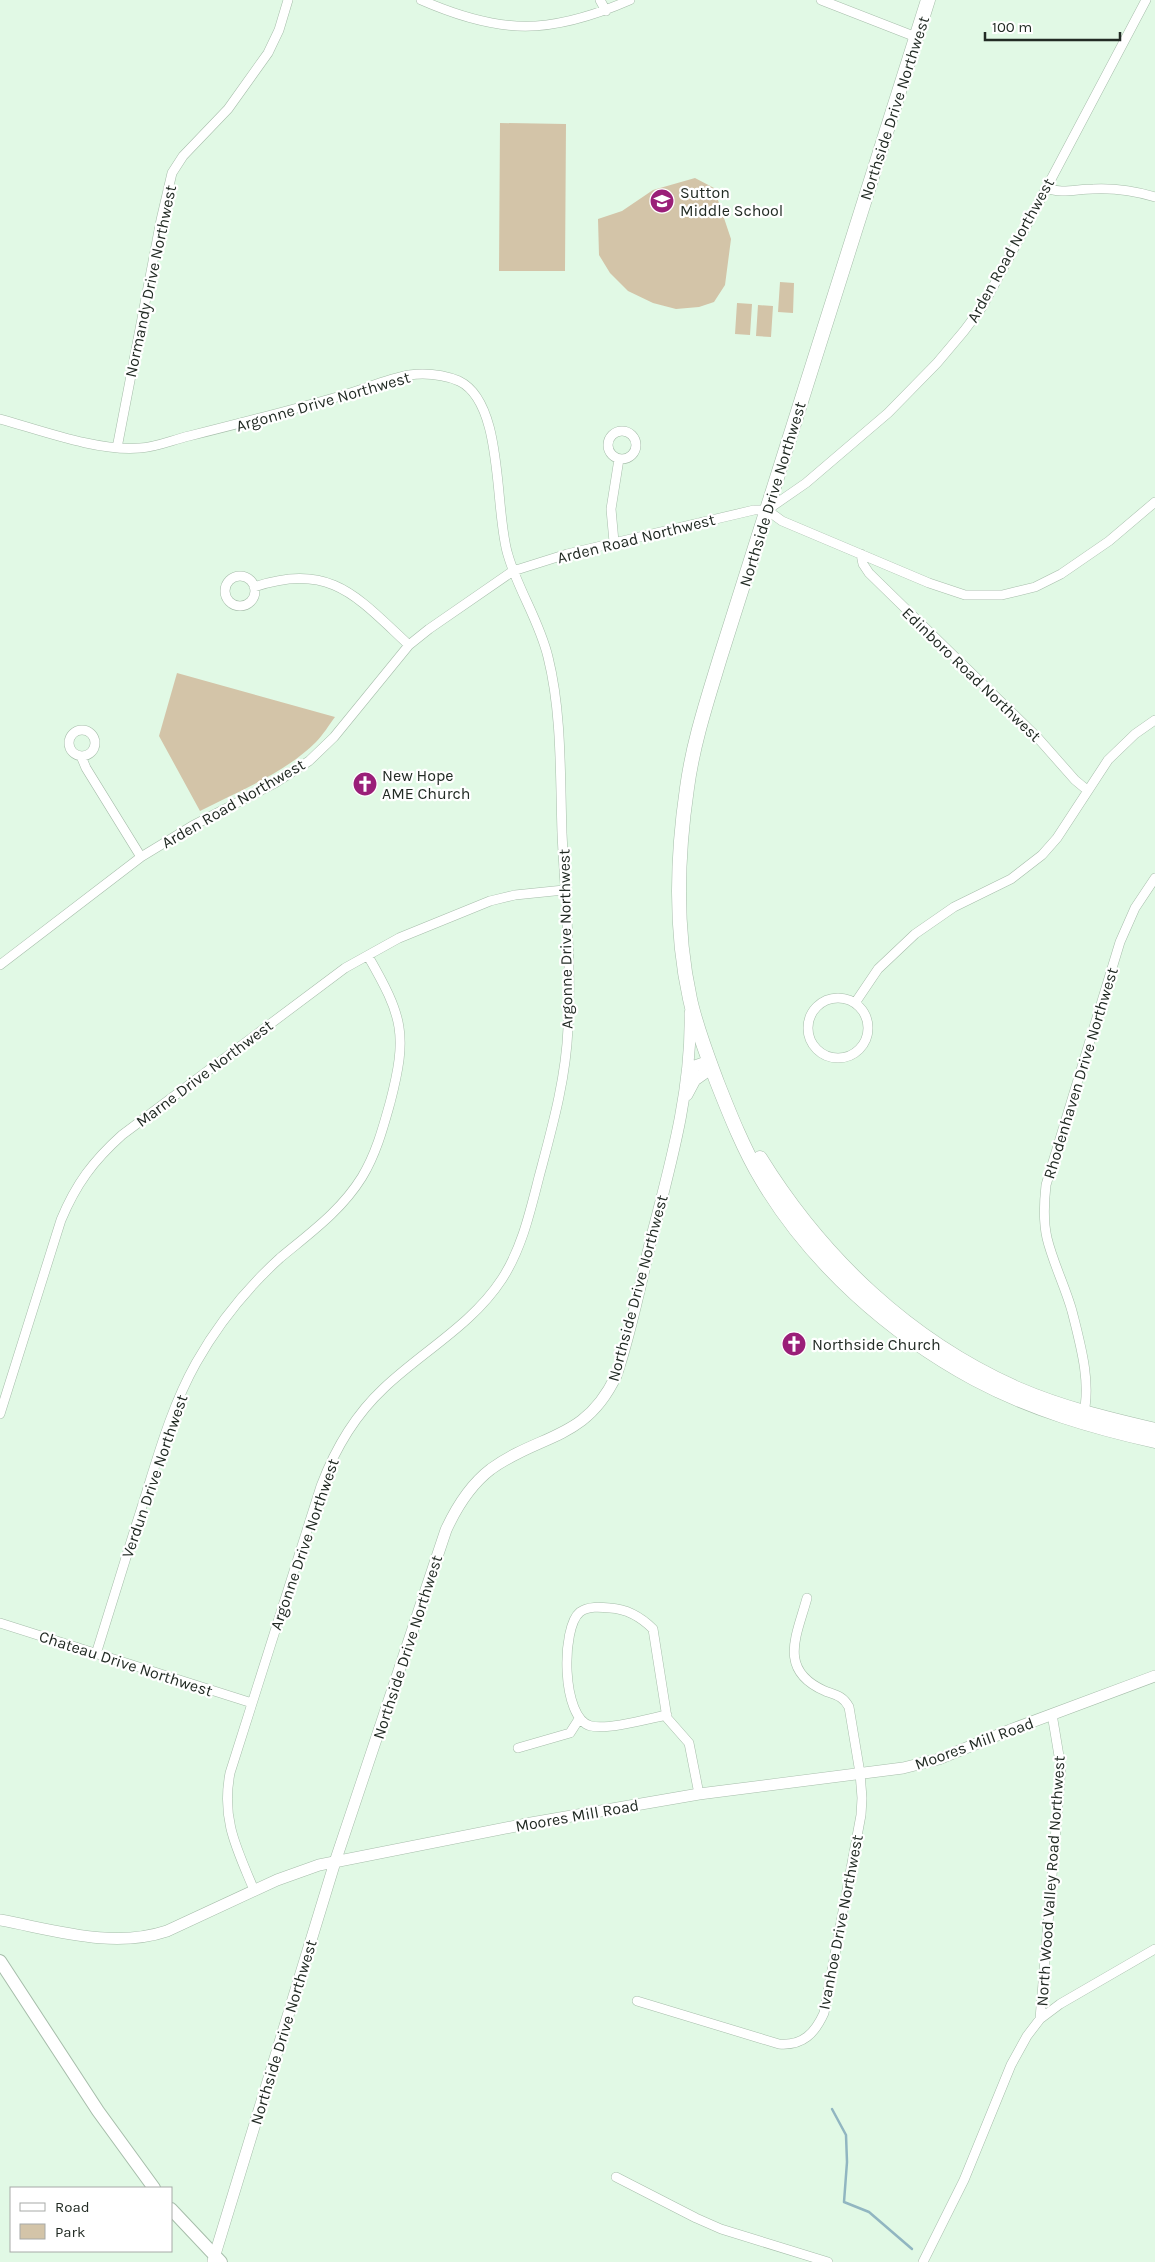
<svg xmlns="http://www.w3.org/2000/svg" width="1155" height="2262" font-family="Karla,sans-serif">
<style>
.green{fill:#d3c4a8}
.lines{fill:none;stroke-linecap:round;stroke-linejoin:round}
.stream{stroke:#91b6c1;stroke-width:2.5}
.minor-casing{stroke:#a6bdaa;stroke-width:10}
.tertiary-casing{stroke:#a6bdaa;stroke-width:12}
.secondary-casing{stroke:#a6bdaa;stroke-width:14}
.primary-casing{stroke:#a6bdaa;stroke-width:15}
.minor{stroke:#fff;stroke-width:9}
.tertiary{stroke:#fff;stroke-width:11}
.secondary{stroke:#fff;stroke-width:12}
.primary{stroke:#fff;stroke-width:14}
.labels{text-anchor:middle;stroke-width:4.5;stroke-linejoin:round;paint-order:stroke}
.street-label{font-size:16px;fill:#222b24;stroke:#fff}
.poi-label{font-size:16px;fill:#222b24;stroke:#fff;text-anchor:start}
</style>
<rect width="100%" height="100%" fill="#e1f9e5"/>
<!-- green -->
<path class="green" d="M500,123L566,124L565,271H499Z
M695,178L714,188L731,239L725,285L714,302L699,307L676,309L653,303L628,291L610,273L599,255L598,219L622,211L653,190Z
M780,282L794,283L793,313L778,312Z
M737,303L752,304L750,335L735,334Z
M758,305L773,306L771,337L756,336Z
M177,673L335,717C329,725 323,735 316,742C285,773 239,791 200,811L159,736Z"/>
<g class="lines">
<!-- stream -->
<path class="stream" d="M832,2109L846,2135L847,2162L844,2202L869,2212L912,2249"/>
<defs>
<path id="minor" d="M421,0C501,35 550,35 630,0
M600,0L606,11
M821,0L916,37
M1046,188C1061,194 1077,189 1093,189C1113,188 1135,191 1155,197
M0,419C40,430 99,452 140,448C157,447 172,440 189,436C241,423 293,410 344,395C365,389 387,379 409,375C425,373 444,375 459,381C505,403 494,512 508,555C518,590 539,620 548,657C562,713 560,775 562,833C565,897 572,964 568,1028C566,1079 552,1128 539,1177C530,1212 522,1248 502,1279C472,1325 423,1351 384,1388C355,1415 335,1449 321,1486L230,1773C221,1820 237,1849 254,1890
M608 445a14 14 0 1 1 28 0a14 14 0 1 1-28 0Z
M117,448L161,220L172,173L183,156L228,109L268,53L279,30L288,0
M767,510L782,521L929,583L965,595H1002L1035,587L1061,574L1109,541L1155,502
M614,542L611,509L619,459
M861,554L863,564L869,573L1037,737L1075,780L1087,790
M225 591a15 15 0 1 1 30 0a15 15 0 1 1-30 0Z
M254,587C331,562 356,596 409,645
M69 743a13 13 0 1 1 26 0a13 13 0 1 1-26 0Z
M81,756L86,768L141,857
M0,965L141,857L192,826L275,783L309,761L334,737L409,645L429,629L513,571L567,554L754,510H767L806,483L888,413L937,363L964,331L982,307L1030,219L1146,0
M808 1028a30 30 0 1 1 60 0a30 30 0 1 1-60 0Z
M855,1003L878,969L915,934L954,907L1011,879L1042,855L1057,838L1108,760L1135,734L1155,720
M0,1414L61,1220C76,1184 93,1161 122,1135L345,968L399,938L490,901L515,895L564,890
M1083,1416C1092,1384 1080,1343 1072,1311C1065,1286 1053,1263 1047,1238C1043,1221 1044,1203 1046,1185L1120,942L1135,908L1155,878
M0,1623L252,1703
M96,1654C113,1600 129,1547 146,1494C160,1449 173,1404 196,1363C218,1324 247,1288 280,1258C310,1233 341,1211 362,1177C376,1154 383,1128 390,1103C408,1034 403,1017 368,956
M667,1715C648,1719 608,1730 591,1726C561,1719 561,1627 580,1612C588,1606 600,1607 610,1608C627,1609 641,1617 653,1629L667,1718L689,1743L699,1794
M518,1748L570,1733L579,1719
M637,2001L779,2044C803,2046 815,2033 824,2013L861,1815L862,1798L860,1773L849,1707C843,1696 836,1695 825,1691C777,1670 797,1635 807,1598
M1040,2019L1061,1768L1052,1714
M616,2177L696,2218L721,2229L828,2262
M923,2262L964,2180L1011,2065L1027,2036L1040,2019L1060,2004L1155,1949"/>
<path id="tertiary" d="M687,1077L695,1066L709,1061
M687,1095L695,1080L712,1068
M0,1920C55,1930 113,1949 167,1931L277,1880L319,1865L531,1823L699,1794L903,1768L939,1759L1010,1730L1155,1676
M213,2261L335,1862L446,1530C457,1506 470,1485 491,1469C541,1433 585,1441 616,1376C631,1332 640,1285 651,1240C670,1166 692,1090 690,1013"/>
<path id="secondary" d="M0,1961L98,2111L154,2188
M171,2209L221,2262"/>
<path id="primary" d="M928,0L720,658C707,701 693,743 687,788C677,856 675,931 690,999C696,1027 707,1055 717,1082C730,1115 744,1150 762,1180C812,1264 890,1333 975,1379C1031,1409 1093,1427 1155,1441
M760,1158C822,1258 909,1341 1018,1389C1062,1408 1108,1419 1155,1430"/>
</defs>
<!-- minor casing -->
<use href="#minor" class="minor-casing"/>
<!-- tertiary casing -->
<use href="#tertiary" class="tertiary-casing"/>
<!-- secondary casing -->
<use href="#secondary" class="secondary-casing"/>
<!-- primary casing -->
<use href="#primary" class="primary-casing"/>
<!-- minor -->
<use href="#minor" class="minor"/>
<!-- tertiary -->
<use href="#tertiary" class="tertiary"/>
<!-- secondary -->
<use href="#secondary" class="secondary"/>
<!-- primary -->
<use href="#primary" class="primary"/>
</g>
<!-- icons -->
<defs>
<symbol id="school-disc" viewBox="-11 -11 22 22"><circle r="9.5" fill="#9a1f78" stroke="#fff"/><path d="M0-5L7-2L0 1L-7-2ZM-4 1L0 2.5L4 1V4Q0 6-4 4Z" fill="#fff"/></symbol>
<symbol id="church-disc" viewBox="-11 -11 22 22"><circle r="9.5" fill="#9a1f78" stroke="#fff"/><path d="M-1.2-6h2.4v3.5h3.3v2.4h-3.3V6h-2.4V-.1h-3.3v-2.4h3.3Z" fill="#fff"/></symbol>
</defs>
<g fill-rule="evenodd">
<use href="#school-disc" x="648" y="187" width="28" height="28"/>
<use href="#church-disc" x="351" y="770" width="28" height="28"/>
<use href="#church-disc" x="780" y="1330" width="28" height="28"/>
</g>
<g class="labels">
<!-- street labels -->
<g class="street-label">
<text transform="translate(894 108) rotate(-72)" y="6">Northside Drive Northwest</text>
<text transform="translate(1010 250) rotate(-61)" y="6">Arden Road Northwest</text>
<text transform="translate(150 281) rotate(-78)" y="6">Normandy Drive Northwest</text>
<text transform="translate(323 401) rotate(-16)" y="6">Argonne Drive Northwest</text>
<text transform="translate(772 494) rotate(-73)" y="6">Northside Drive Northwest</text>
<text transform="translate(636 538) rotate(-14)" y="6">Arden Road Northwest</text>
<text transform="translate(972 674) rotate(44)" y="6">Edinboro Road Northwest</text>
<text transform="translate(233 803) rotate(-30)" y="6">Arden Road Northwest</text>
<text transform="translate(565 939) rotate(-91)" y="6">Argonne Drive Northwest</text>
<text transform="translate(204 1073) rotate(-37)" y="6">Marne Drive Northwest</text>
<text transform="translate(1080 1073) rotate(-73)" y="6">Rhodenhaven Drive Northwest</text>
<text transform="translate(637 1288) rotate(-75)" y="6">Northside Drive Northwest</text>
<text transform="translate(154 1476) rotate(-71)" y="6">Verdun Drive Northwest</text>
<text transform="translate(304 1544) rotate(-71)" y="6">Argonne Drive Northwest</text>
<text transform="translate(407 1647) rotate(-72)" y="6">Northside Drive Northwest</text>
<text transform="translate(126 1663) rotate(18)" y="6">Chateau Drive Northwest</text>
<text transform="translate(974 1743) rotate(-20)" y="6">Moores Mill Road</text>
<text transform="translate(577 1815) rotate(-10)" y="6">Moores Mill Road</text>
<text transform="translate(1050 1881) rotate(-86)" y="6">North Wood Valley Road Northwest</text>
<text transform="translate(840 1922) rotate(-79)" y="6">Ivanhoe Drive Northwest</text>
<text transform="translate(283 2032) rotate(-73)" y="6">Northside Drive Northwest</text>
</g>
<!-- poi labels -->
<g class="poi-label">
<text x="680" y="198">Sutton<tspan x="680" dy="18">Middle School</tspan></text>
<text x="382" y="781">New Hope<tspan x="382" dy="18">AME Church</tspan></text>
<text x="812" y="1350">Northside Church</text>
</g>
</g>
<!-- legend -->
<rect x="10" y="2187" width="162" height="65" fill="#ffffff" stroke="#a7aaa7"/>
<rect x="20" y="2203" width="25" height="8" fill="#ffffff" stroke="#a7aaa7"/>
<text x="55" y="2212" font-size="15" fill="#222b24">Road</text>
<rect x="20" y="2224" width="25" height="15" fill="#d3c4a8" stroke="#a7aaa7"/>
<text x="55" y="2237" font-size="15" fill="#222b24">Park</text>
<!-- scale -->
<path d="M985 32v8h135v-8" fill="none" stroke="#222b24" stroke-width="2.5"/>
<text x="992" y="32" font-size="15" fill="#222b24" stroke="#ffffff" stroke-width="4" paint-order="stroke">100 m</text>
</svg>
